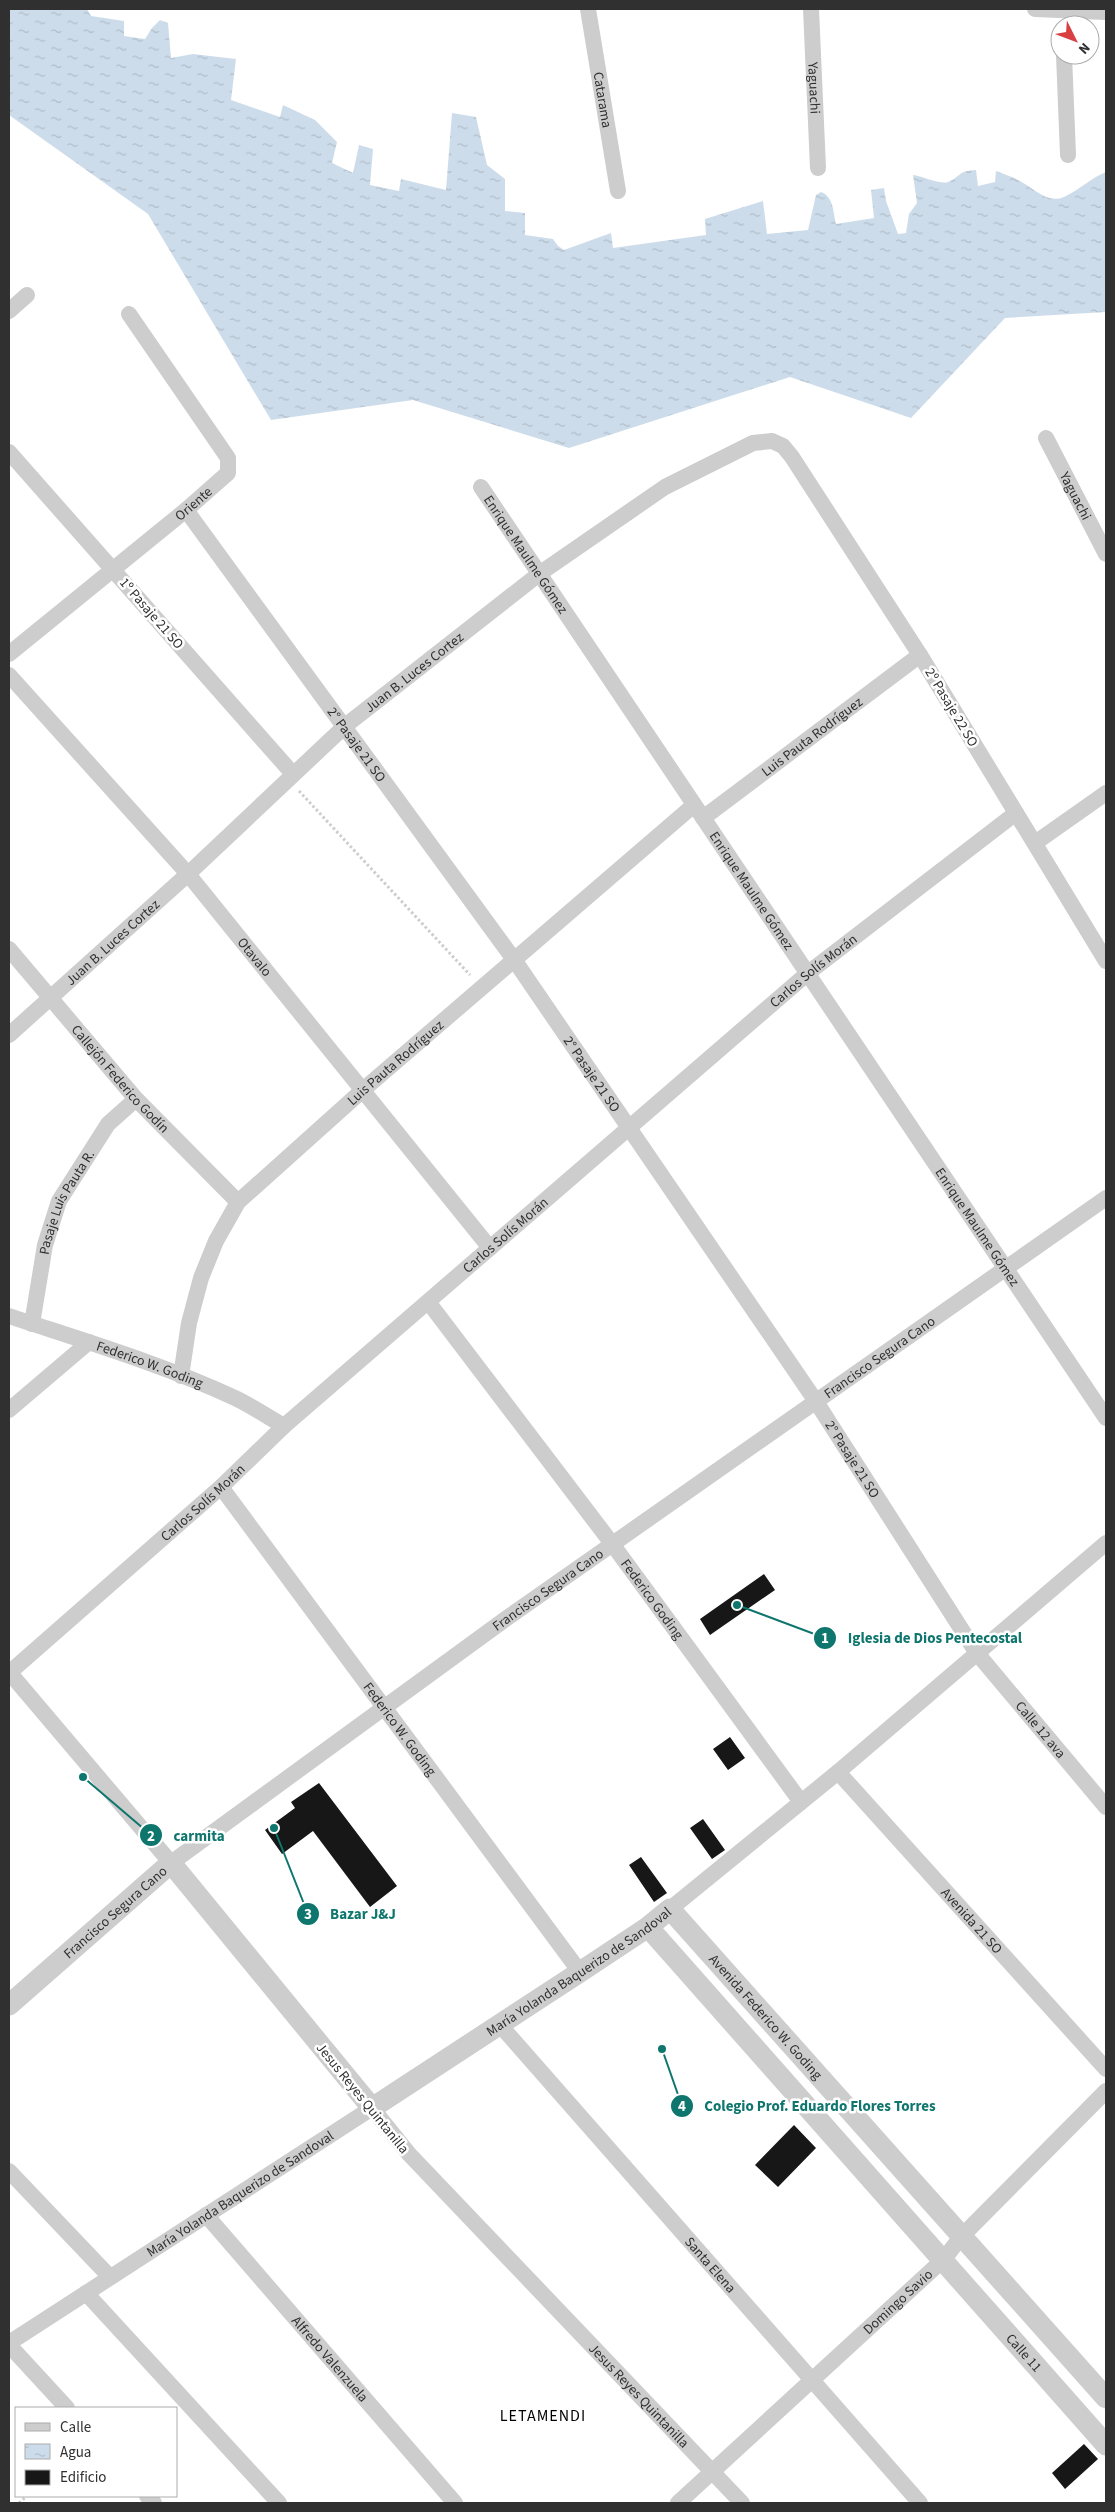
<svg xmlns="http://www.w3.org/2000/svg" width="1115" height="2512" font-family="'Source Sans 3',sans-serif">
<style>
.water{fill:url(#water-ripples)}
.building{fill:#171717}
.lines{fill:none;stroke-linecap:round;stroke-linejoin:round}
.path{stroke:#cdcdcd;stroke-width:3;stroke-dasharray:2.5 2.5;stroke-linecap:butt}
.minor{stroke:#cdcdcd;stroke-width:16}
.tertiary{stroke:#cdcdcd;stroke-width:21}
.labels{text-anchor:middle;stroke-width:5;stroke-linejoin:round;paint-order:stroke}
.street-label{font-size:14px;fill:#303030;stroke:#fff}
.quarter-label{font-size:16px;letter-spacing:1px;fill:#000;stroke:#fff}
.leader{fill:none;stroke:#0f766e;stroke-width:2}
.callout-dot{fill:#0f766e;stroke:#fff;stroke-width:2}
.mark-label{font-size:15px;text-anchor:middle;font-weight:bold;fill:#fff}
.callout-label{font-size:15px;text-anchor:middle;font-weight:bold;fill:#0f766e;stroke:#fff;stroke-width:5;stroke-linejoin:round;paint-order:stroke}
</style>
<defs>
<pattern id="water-ripples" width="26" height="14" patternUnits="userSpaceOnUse" patternTransform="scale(1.25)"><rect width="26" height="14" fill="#cddcea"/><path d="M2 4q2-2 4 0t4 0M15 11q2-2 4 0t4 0" fill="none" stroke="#b0bdc9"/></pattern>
</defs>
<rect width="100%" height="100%" fill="#fff"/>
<!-- water -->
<path class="water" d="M9,9H87L91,16L124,21V36L145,39L152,28L160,20L168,23L171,58L193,54L236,59L231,100L280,117L283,105L315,120L337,142L332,163L353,173L359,145L373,149L370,185L399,191L401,179L446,190L452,113L476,117L487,165L505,179V211L525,213V235L553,239L558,246L564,250L611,233L613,248L706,235L705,219L763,201L767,234L808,230L816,195L821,192C834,197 833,212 836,224L874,218L871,190L884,188L886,201L898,234L906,233L909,214L917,203L913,175C922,176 941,185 948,182C962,176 957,171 976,170L978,186L995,182L996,171C1003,174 1011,176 1018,180C1033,187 1048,206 1066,196C1080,189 1091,178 1106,172V312L1005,318L911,418L790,377L569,448L413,400L271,420L148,214L9,115Z"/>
<!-- building -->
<path class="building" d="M764,1574L775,1590L710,1635L700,1619Z
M730,1737L745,1758L728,1770L713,1749Z
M319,1783L397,1886L370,1907L313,1831L282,1854L265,1830L295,1808L291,1802Z
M703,1819L725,1850L712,1859L690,1828Z
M641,1857L667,1893L654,1902L629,1865Z
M794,2125L816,2148L778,2187L755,2165Z
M1084,2444L1098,2459L1065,2489L1052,2473Z"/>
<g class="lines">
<!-- path -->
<path class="path" d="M299,791L470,975
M19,2503L27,2496"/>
<!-- minor -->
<g class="minor">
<path id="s1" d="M588,9L618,191"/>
<path id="s2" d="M811,9L818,168"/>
<path d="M1035,9L1106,12"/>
<path d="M1064,55L1068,155"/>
<path d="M9,311L27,295"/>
<path id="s3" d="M1046,438L1106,554"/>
<path d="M9,452L293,774"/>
<path id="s4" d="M481,487L1106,1418"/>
<path id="s5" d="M186,510L515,961L815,1400L976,1652L1106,1807"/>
<path id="s6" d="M9,654L186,510L228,473V458L129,314"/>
<path id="s7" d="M9,675L188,874L490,1248"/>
<path id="s8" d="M703,818L920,655"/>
<path d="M1035,843L1106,793"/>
<path id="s9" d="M9,949L136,1099L238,1202"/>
<path id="s10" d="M9,1035L188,874L345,726L539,574L665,487L753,443L772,441L783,446L792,457L920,655L1106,961"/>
<path id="s11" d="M429,1303L613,1545L801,1802"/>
<path id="s12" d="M9,1316C84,1341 162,1364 235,1398C252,1406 268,1417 284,1426"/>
<path id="s13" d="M32,1324L45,1245L59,1201L108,1124L136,1099"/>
<path id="s14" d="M181,1376L189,1323L201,1278L216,1241L238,1202L364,1089L694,805"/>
<path d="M9,1410L89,1342"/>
<path id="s15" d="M221,1487L580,1972"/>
<path id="s16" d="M9,1672L171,1863L507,1618L1106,1198"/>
<path id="s17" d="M9,1673L221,1487L284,1426L808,973L1016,813"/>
<path id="s18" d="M838,1772L1106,2069"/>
<path d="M670,1909L838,1772L1106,1543"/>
<path id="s19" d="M500,2025L920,2503"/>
<path d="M9,2171L110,2277"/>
<path id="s20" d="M206,2215L455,2503"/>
<path d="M86,2293L279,2503"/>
<path id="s21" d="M9,2343L372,2108L409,2154L742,2503"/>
<path d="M9,2345L67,2408"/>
<path d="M147,2496L154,2503"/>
<path id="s22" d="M678,2503L944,2259L961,2237L1106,2091"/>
</g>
<!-- tertiary -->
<g class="tertiary">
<path id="s23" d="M648,1927L1106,2445"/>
<path id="s24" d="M9,2005L171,1863L372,2108L580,1972L648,1927L670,1909L1106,2398"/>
</g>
</g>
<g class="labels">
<!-- street labels -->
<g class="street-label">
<text dy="5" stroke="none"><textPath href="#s2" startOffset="79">Yaguachi</textPath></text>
<text dy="5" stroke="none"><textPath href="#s1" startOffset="92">Catarama</textPath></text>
<text dy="5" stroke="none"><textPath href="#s3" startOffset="65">Yaguachi</textPath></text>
<text dy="5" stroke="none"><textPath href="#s6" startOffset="238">Oriente</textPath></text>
<text dy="5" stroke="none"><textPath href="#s4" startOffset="81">Enrique Maulme Gómez</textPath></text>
<text transform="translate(152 613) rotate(49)" y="5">1º Pasaje 21 SO</text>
<text dy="5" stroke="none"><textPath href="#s10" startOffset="544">Juan B. Luces Cortez</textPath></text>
<text transform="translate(952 707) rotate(59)" y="5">2º Pasaje 22 SO</text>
<text dy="5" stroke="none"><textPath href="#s8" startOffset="136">Luis Pauta Rodríguez</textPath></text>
<text dy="5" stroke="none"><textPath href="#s5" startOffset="290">2° Pasaje 21 SO</textPath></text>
<text dy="5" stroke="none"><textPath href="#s4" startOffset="486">Enrique Maulme Gómez</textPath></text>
<text dy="5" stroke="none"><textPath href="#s10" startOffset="139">Juan B. Luces Cortez</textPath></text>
<text dy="5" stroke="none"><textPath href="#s7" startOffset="374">Otavalo</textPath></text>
<text dy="5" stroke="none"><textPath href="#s17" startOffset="1068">Carlos Solís Morán</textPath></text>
<text dy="5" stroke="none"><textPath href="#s14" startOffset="395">Luis Pauta Rodríguez</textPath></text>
<text dy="5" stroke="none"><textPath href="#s5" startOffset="695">2° Pasaje 21 SO</textPath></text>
<text dy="5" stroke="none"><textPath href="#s9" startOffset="171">Callejón Federico Godín</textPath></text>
<text dy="5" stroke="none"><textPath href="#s13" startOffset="128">Pasaje Luis Pauta R.</textPath></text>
<text dy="5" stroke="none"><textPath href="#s4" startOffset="891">Enrique Maulme Gómez</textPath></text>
<text dy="5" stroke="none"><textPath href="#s17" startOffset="662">Carlos Solís Morán</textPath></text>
<text dy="5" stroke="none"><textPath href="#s16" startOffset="1121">Francisco Segura Cano</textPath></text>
<text dy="5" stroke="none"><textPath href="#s12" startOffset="149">Federico W. Goding</textPath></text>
<text dy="5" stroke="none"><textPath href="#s5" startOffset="1160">2° Pasaje 21 SO</textPath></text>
<text dy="5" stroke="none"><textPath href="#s17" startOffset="258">Carlos Solís Morán</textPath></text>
<text dy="5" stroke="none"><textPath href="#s16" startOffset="716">Francisco Segura Cano</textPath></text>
<text dy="5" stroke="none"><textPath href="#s11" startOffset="371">Federico Goding</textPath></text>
<text dy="5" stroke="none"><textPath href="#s15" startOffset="301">Federico W. Goding</textPath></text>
<text dy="5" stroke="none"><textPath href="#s5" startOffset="1490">Calle 12 ava</textPath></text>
<text dy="5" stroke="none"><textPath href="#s24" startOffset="141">Francisco Segura Cano</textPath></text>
<text dy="5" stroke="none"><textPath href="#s18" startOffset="200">Avenida 21 SO</textPath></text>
<text dy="5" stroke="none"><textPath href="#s24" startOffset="780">María Yolanda Baquerizo de Sandoval</textPath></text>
<text dy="5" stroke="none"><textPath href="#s24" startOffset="1035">Avenida Federico W. Goding</textPath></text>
<text transform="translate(363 2098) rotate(51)" y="5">Jesus Reyes Quintanilla</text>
<text dy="5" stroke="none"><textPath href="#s21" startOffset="275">María Yolanda Baquerizo de Sandoval</textPath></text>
<text dy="5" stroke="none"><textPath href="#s19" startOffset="319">Santa Elena</textPath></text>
<text dy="5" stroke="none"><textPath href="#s22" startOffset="298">Domingo Savio</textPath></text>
<text dy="5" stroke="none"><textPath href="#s23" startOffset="568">Calle 11</textPath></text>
<text dy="5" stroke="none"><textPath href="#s20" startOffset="190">Alfredo Valenzuela</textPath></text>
<text dy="5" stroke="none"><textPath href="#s21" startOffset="825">Jesus Reyes Quintanilla</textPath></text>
</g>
<!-- quarter labels -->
<g class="quarter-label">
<text x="543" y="2421">LETAMENDI</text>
</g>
</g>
<!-- callouts -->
<path class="leader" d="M737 1605L825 1638M83 1777L151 1835M274 1828L308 1914M662 2049L682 2106"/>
<g class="callout-dot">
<circle cx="737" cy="1605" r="5"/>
<circle cx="83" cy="1777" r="5"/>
<circle cx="274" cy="1828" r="5"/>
<circle cx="662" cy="2049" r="5"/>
<circle cx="825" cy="1638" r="12"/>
<circle cx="151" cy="1835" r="12"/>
<circle cx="308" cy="1914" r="12"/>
<circle cx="682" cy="2106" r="12"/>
</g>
<g class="mark-label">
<text x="825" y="1643">1</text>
<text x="151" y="1841">2</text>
<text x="308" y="1919">3</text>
<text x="682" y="2111">4</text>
</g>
<g class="callout-label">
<text x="935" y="1643">Iglesia de Dios Pentecostal</text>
<text x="199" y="1841">carmita</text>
<text x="363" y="1919">Bazar J&amp;J</text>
<text x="820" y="2111">Colegio Prof. Eduardo Flores Torres</text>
</g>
<!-- border -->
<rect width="1115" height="2512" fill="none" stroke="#303030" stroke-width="20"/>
<!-- legend -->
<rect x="15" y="2407" width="162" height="90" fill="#ffffff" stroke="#acacac"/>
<rect x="25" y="2423" width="25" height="8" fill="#cdcdcd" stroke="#acacac"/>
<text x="60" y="2432" font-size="15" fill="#303030">Calle</text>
<rect x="25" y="2444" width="25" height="15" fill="url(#water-ripples)" stroke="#acacac"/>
<text x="60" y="2457" font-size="15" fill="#303030">Agua</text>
<rect x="25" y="2470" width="25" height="15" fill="#171717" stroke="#acacac"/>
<text x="60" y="2482" font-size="15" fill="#303030">Edificio</text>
<!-- north arrow -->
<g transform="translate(1075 40) rotate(132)"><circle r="24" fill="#ffffff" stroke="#acacac"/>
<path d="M0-4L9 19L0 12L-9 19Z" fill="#d84041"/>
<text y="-8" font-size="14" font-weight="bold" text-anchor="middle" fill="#303030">N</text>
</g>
</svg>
